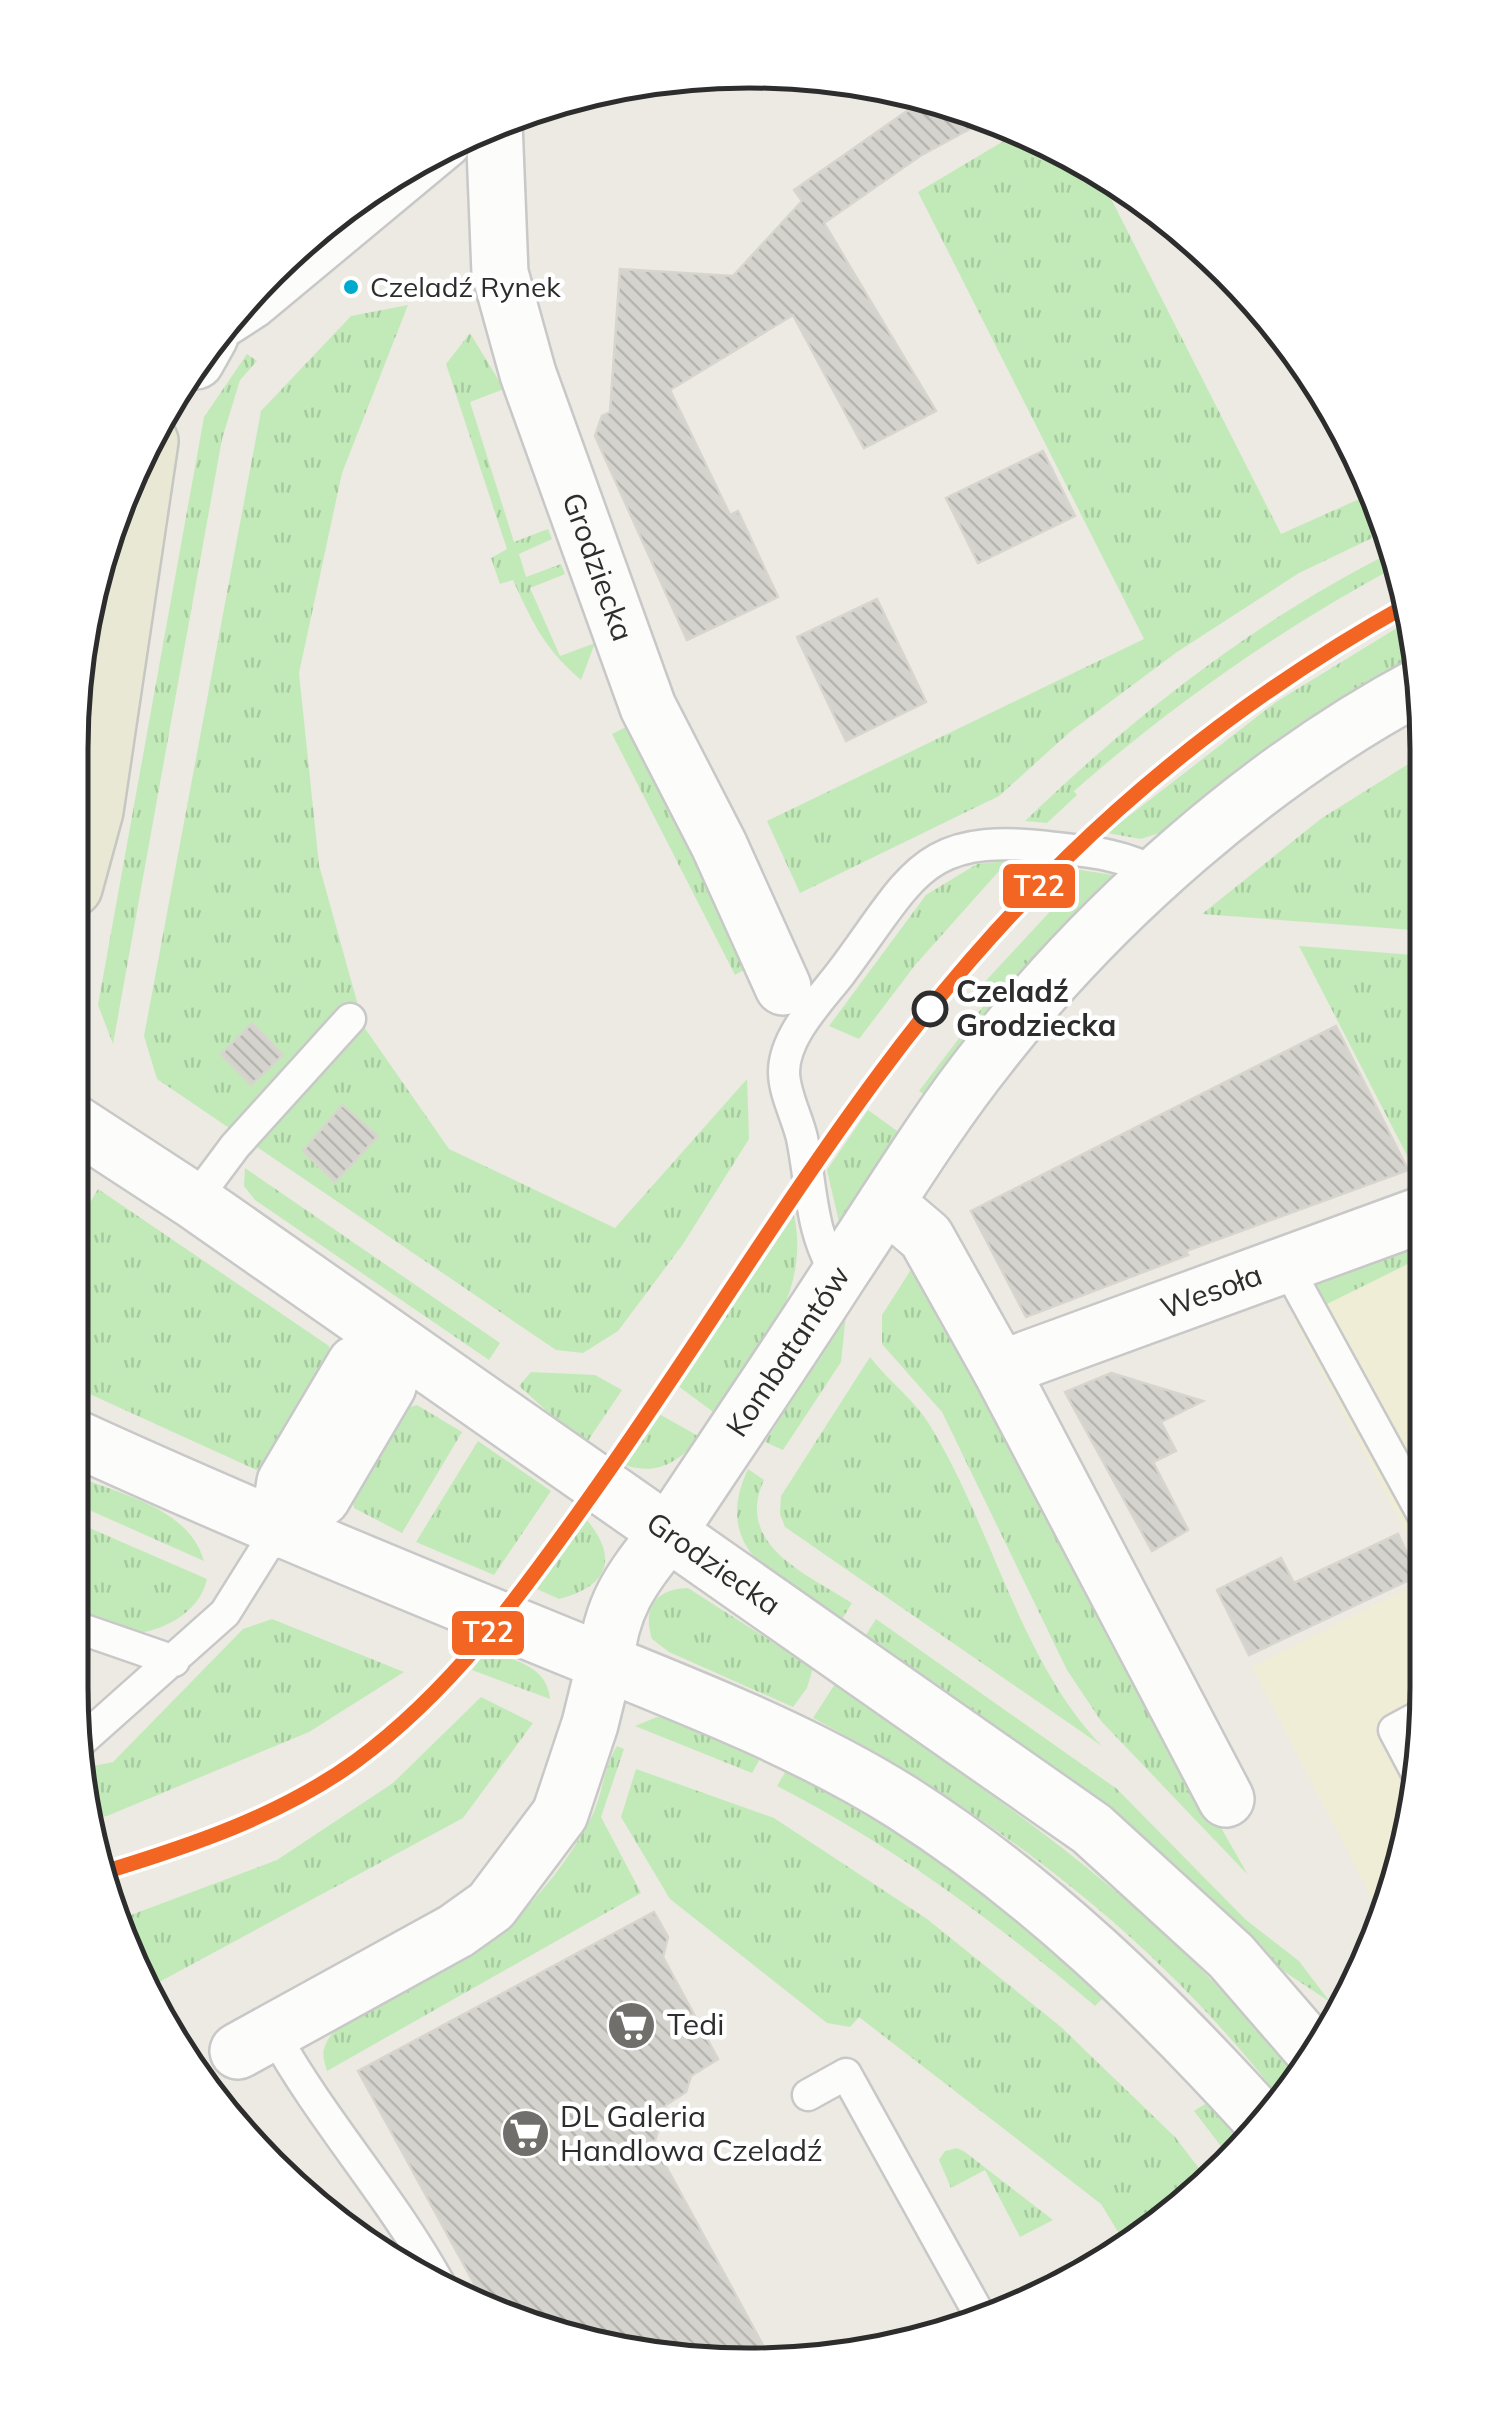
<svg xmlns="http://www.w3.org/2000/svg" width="1498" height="2436" font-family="Mulish,sans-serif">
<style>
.education{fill:#efedd6}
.grass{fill:url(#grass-tufts)}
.building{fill:url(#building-back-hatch);stroke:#d7d5ce;stroke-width:2.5}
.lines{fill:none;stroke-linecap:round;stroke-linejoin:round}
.service-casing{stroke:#c9c8c8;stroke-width:35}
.minor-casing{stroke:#c9c8c8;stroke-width:60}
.tertiary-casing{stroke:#c9c8c8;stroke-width:60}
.primary-casing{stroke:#c6c6c3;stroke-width:60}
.service{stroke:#fcfcfb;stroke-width:30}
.minor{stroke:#fcfcfb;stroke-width:55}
.tertiary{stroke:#fcfcfb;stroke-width:55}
.primary{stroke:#e9e8d4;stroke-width:55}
.tram-1-casing{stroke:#fff;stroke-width:22}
.tram-1{stroke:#f26522;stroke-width:15}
.bus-dot{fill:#00a9ce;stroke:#fff;stroke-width:4}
.stop-dot{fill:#fff;stroke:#2d2d2d;stroke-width:5}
.labels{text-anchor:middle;stroke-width:9;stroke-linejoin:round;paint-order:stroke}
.bus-label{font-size:28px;fill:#2d2d2d;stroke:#fff;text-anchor:start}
.street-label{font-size:30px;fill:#2d2d2d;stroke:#fff}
.stop-label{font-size:30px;font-weight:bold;fill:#2d2d2d;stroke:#fff;text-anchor:start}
.poi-label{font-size:30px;fill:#2d2d2d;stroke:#fff;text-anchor:start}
.rim{fill:none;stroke:#2d2d2d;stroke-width:5}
.line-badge{stroke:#fff;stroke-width:4}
.badge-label{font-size:28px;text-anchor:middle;font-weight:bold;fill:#fff}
</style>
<defs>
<pattern id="grass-tufts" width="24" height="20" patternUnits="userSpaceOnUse" patternTransform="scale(2.5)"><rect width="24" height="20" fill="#c2eab9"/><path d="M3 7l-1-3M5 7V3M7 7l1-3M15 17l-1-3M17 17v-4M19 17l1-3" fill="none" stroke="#a7c99f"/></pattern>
<pattern id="building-back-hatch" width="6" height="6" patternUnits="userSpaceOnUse" patternTransform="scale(2.5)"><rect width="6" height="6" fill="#d4d3cd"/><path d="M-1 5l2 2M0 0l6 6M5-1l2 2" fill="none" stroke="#b6b5b0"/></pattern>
</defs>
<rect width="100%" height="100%" fill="#eceae2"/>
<!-- education -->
<path class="education" d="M1424,1256L1423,1565L1294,1320Z
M1423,1580L1422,1775L1383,1920L1252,1667Z"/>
<!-- grass -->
<path class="grass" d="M1022,130L1049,140L1096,169L1281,534L1375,492L1391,529L1299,573L1177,652L1071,731L999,796L800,893L767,821L1144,639L918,192Z
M386,178L396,182L263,297L249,295L301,239Z
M408,305L342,473L299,673L319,865L364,1027L449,1149L615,1228L747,1079L749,1139L683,1244L618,1331L583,1353L556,1350L157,1079L144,1036L261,411L351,316Z
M470,333L504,389L470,402L514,542L548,529L552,539L519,554L526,577L561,564L565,574L530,588L560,656L595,643L581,680C545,649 533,624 513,580L500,584L491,558L507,549L446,364Z
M247,354L257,361L240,380L222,439L113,1044L98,1005L204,417Z
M1396,550L1399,565C1282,628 1174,703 1074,791L1077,795L1047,823L1025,821C1136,714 1257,619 1396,550Z
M1410,620L1417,657L1357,691L1162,832L1141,839L1107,833L1276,702Z
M634,723L753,965L735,975L612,734Z
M1426,753V931L1202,914L1322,818Z
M1008,861L916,964L859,1039L829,1026L926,895L977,864Z
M1068,868L1113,875V878L1006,988L925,1095L919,1091L991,996L981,986L1069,891L1055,879Z
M1299,946L1426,956L1425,1198L1415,1171Z
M868,1110L900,1133L839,1222L827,1170Z
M245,1168L500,1343L489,1360L255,1200L244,1186Z
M98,1189L329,1346V1358L269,1465L259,1471L72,1386L73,1231Z
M794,1215C811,1295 758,1351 716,1414L678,1386Z
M1424,1220V1256L1323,1306L1313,1276Z
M912,1268L986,1398L1056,1538L1248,1875L1101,1721L1067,1670L942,1412L882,1344V1315Z
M846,1314L841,1362L783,1450L765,1442Z
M870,1357C889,1382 915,1400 931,1427C993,1529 1019,1659 1102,1746L785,1527L780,1514L781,1496Z
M531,1372L595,1375L622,1390L585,1445L519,1386Z
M417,1405L462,1432L402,1533L354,1508L351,1491L401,1410Z
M659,1414L700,1437C679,1462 658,1476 624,1465Z
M478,1441L551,1491L494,1575L416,1542Z
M748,1469L764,1480C734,1545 807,1574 852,1603L841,1621C782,1580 709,1553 748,1469Z
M71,1474C118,1494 189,1507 204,1561L71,1502Z
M71,1520L207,1579C200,1613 161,1633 128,1634C113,1635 91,1619 77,1613L71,1574Z
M587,1520C619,1559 608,1586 559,1599L537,1589Z
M688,1588L813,1668L807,1688L793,1707L669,1652L652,1639C642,1607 656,1589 688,1588Z
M272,1619L404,1672L309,1732L107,1816L92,1819L83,1768L113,1762L243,1629Z
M876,1619L1117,1789L1246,1920L1299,1961L1330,2002L1276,1966L1197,1887L1056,1768L864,1638Z
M487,1650C514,1661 547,1665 550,1699L472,1670Z
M835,1684C1011,1809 1164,1907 1299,2080L1284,2104C1160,1940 993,1814 813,1718Z
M481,1697L533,1723L463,1818L150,1987L115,1921L277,1860L393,1783Z
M657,1717L666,1718L761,1757L752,1773L635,1726Z
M617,1746L624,1749L601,1817L641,1893L327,2071C325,2064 322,2055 324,2049C335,2007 435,1979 470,1955C521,1920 562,1873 591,1818C603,1795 603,1768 617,1746Z
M636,1769L774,1818L927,1919L1061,2027L1175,2137L1208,2180L1162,2226L1126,2245L1101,2204L859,2017L850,2027L827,2023L670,1899L621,1817Z
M787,1769L871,1813L942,1858L1109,1992L1095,2006C995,1922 894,1846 777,1786Z
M1211,2100L1245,2143L1230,2158L1194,2111Z
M957,2148L965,2152L1053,2220L1020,2237L985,2170L951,2188L939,2160L945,2151Z"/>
<!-- building -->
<path class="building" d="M930,95L990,118L920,156L824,223L936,411L864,448L793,315L670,390L730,515L738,511L778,597L687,640L595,436L602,416L610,412L620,269L733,276L802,201L794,190Z
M1043,451L1075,516L978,563L946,498Z
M877,599L926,702L846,741L797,637Z
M252,1023L283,1055L251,1085L221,1054Z
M1336,1026L1408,1170L1186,1251L1188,1255L1026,1317L971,1211Z
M342,1105L378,1136L335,1182L303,1151Z
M1111,1373L1203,1401L1161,1422L1176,1451L1153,1462L1188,1530L1152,1551L1065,1392Z
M1398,1534L1418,1576L1249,1655L1217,1590L1281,1558L1294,1583Z
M654,1912L668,1937L663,1957L718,2059L691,2076L686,2092L666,2105L654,2144L772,2362L748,2366L531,2330L488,2309L358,2071Z"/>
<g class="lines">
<defs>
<path id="service" d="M207,344L258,311L453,149L458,139
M194,1201L235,1146L350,1019
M1286,1265L1423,1515
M838,1276C810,1234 812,1187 802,1138C797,1117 784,1093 784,1072C784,1036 820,1000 840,974C914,876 920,830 1056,848C1094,852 1125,855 1158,874
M70,1625L174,1661
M79,1743L225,1613L277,1530
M1421,1781L1394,1730L1422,1715
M273,2032C322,2121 391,2196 440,2285
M808,2095L846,2074L983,2321"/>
<g id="minor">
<path id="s1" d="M494,123L500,273L528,374L648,707L719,845L783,987"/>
<path d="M196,361L210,336"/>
<path d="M886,1203L926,1237L1000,1369L1226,1799"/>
<path id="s2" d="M1000,1369L1424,1214"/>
<path d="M238,2051L456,1931L491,1906L560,1814L590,1724L605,1663"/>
</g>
<g id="tertiary">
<path id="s3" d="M73,1122L194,1201L1092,1829L1231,1956L1315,2053"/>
<path d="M71,1436C230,1509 391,1575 552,1641C669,1689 795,1735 903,1803C1041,1891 1155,2003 1264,2123"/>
<path d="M277,1530L285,1482L355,1364L399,1345"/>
<path d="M277,1530L322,1498L388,1386L399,1345"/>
<path id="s4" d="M605,1663C612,1601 632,1579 669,1531C726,1445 784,1360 840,1273C889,1200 934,1124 989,1055C1101,911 1261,770 1423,684"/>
</g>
<path id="primary" d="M74,888L95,811L150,441"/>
</defs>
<!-- service casing -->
<use href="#service" class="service-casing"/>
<!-- minor casing -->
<use href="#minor" class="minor-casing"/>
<!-- tertiary casing -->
<use href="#tertiary" class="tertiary-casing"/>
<!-- primary casing -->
<use href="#primary" class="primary-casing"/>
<!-- service -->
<use href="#service" class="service"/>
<!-- minor -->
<use href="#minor" class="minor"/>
<!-- tertiary -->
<use href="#tertiary" class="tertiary"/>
<!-- primary -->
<use href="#primary" class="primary"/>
<defs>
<path id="tram-1" d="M101,1873C190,1846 280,1816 356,1761C450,1692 519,1597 585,1504C687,1362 777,1212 881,1072C1026,876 1193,724 1407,605"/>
</defs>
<!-- tram-1 casing -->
<use href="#tram-1" class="tram-1-casing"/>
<!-- tram-1 -->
<use href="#tram-1" class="tram-1"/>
</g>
<!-- icons -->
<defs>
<symbol id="supermarket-disc" viewBox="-11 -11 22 22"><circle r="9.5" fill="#706f6c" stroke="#fff"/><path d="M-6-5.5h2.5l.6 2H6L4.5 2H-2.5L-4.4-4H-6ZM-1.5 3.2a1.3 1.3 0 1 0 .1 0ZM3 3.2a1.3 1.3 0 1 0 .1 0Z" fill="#fff"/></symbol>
</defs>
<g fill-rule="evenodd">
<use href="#supermarket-disc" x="604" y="1998" width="55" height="55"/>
<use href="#supermarket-disc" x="498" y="2106" width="55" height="55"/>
</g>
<!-- markers -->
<circle class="bus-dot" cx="351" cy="287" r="9"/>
<circle class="stop-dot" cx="930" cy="1009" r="16"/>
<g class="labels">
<!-- bus labels -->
<g class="bus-label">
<text x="370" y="297">Czeladź Rynek</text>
</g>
<!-- street labels -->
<g class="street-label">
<text dy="10" stroke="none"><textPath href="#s1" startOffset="460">Grodziecka</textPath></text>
<text dy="10" stroke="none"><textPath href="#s2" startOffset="225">Wesoła</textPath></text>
<text dy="10" stroke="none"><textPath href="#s4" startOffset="365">Kombatantów</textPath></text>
<text dy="10" stroke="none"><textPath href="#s3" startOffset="778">Grodziecka</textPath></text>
</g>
<!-- stop labels -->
<g class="stop-label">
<text x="956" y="1002">Czeladź<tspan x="956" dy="34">Grodziecka</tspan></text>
</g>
<!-- poi labels -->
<g class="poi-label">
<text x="667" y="2035">Tedi</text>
<text x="560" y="2127">DL Galeria<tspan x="560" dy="34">Handlowa Czeladź</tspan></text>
</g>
</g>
<!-- crop -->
<path d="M0 0H1498V2436H0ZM749 88H749A661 661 0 0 1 1410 749V1687A661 661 0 0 1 749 2348H749A661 661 0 0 1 88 1687V749A661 661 0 0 1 749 88Z" fill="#fff" fill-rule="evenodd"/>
<path class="rim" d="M749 88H749A661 661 0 0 1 1410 749V1687A661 661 0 0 1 749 2348H749A661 661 0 0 1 88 1687V749A661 661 0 0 1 749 88Z"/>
<g class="line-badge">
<rect x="1001" y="862" width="76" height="48" rx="10" fill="#f26522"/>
<rect x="450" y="1609" width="76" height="48" rx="10" fill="#f26522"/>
</g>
<g class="badge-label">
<text x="1039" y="896">T22</text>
<text x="488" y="1642">T22</text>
</g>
</svg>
